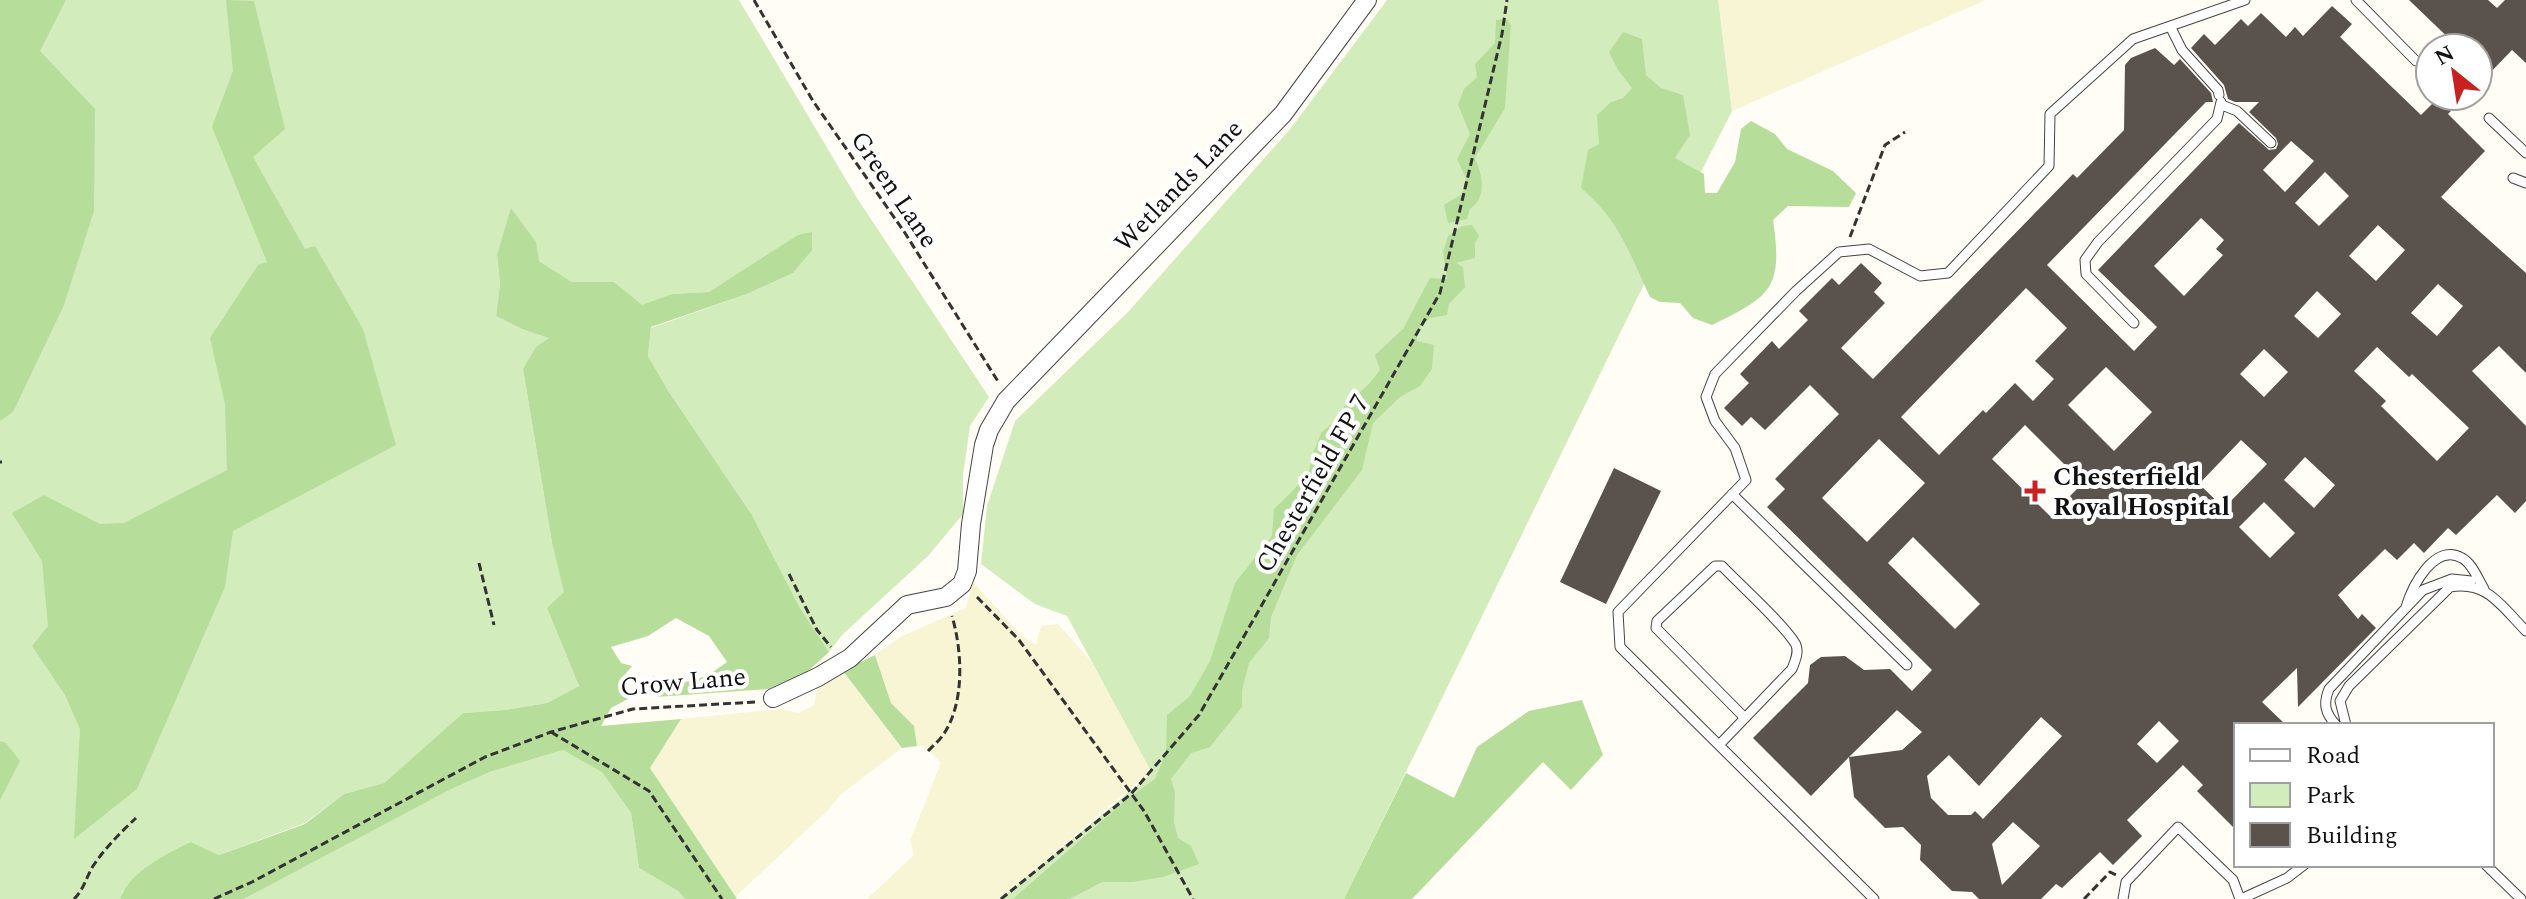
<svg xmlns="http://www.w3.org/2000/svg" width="2526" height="899" font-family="Spectral,serif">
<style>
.farmland{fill:#f7f5d3}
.green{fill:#d3ecbc}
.forest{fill:#b6de9a}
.building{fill:#5a524d;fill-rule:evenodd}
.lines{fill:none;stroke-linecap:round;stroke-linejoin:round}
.service-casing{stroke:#444;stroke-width:11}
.minor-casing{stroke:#444;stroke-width:20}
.path{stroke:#333;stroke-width:3;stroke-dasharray:8 4;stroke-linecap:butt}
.service{stroke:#fff;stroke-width:9}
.minor{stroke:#fff;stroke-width:18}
.poi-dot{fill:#c82122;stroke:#fff;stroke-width:3}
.labels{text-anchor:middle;stroke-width:8;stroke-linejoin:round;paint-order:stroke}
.street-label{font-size:26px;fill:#111;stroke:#fff}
.poi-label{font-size:26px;font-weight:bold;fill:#111;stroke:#fff;text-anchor:start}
</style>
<rect width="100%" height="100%" fill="#fffdf5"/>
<!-- farmland -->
<path class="farmland" d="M1710,0H1986L1732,111L1721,22Z
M973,582L1020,634L1036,645L1041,626L1058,624L1091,661L1152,773L1135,784L1000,899H867L914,855L910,841L941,763L923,745L917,746L914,726L891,703L875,655L900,637L966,608Z
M843,671L902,748L841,794L827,811L735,897L650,768L681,719L782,709L798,713L814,705L819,682Z"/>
<!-- green -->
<path class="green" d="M0,0H739L857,198L989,397L970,426L963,475V514L928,556L842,635L829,652L800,608L752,515L669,392L648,356L651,328L747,294L793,273L754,265L709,292L672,294L642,306L614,282H572L539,261L497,255L500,284L496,316L522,329L550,337L523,369L552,543L565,592L547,608L579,686L547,703L505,710L463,713L384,783L344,794L305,823L219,855L189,842L123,891L120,899H0Z
M1387,0H1718L1732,111L1645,282L1344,899H1000L1152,773L1067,616L1035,604L981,564L987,506L1015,421L1128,312L1291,128Z
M563,750L601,770L631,813L639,868L678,891L685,899H244L450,789L490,772Z"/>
<!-- forest -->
<path class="forest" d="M0,0H66L40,51L95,109L94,211L64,305L13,412L0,421Z
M226,0L254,1L285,129L253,157L305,249L315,246L363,329L396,445L233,531L225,587L137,789L74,839L80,729L65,695L32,646L48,626L42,561L12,513L44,495L100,524L124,523L227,470L225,404L210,338L258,265L267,262L212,127L233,71Z
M1507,19L1511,25L1505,108L1475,158C1482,174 1488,197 1470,209L1467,219L1448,223L1444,205L1462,194L1466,178L1457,159L1470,134L1458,105L1464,89L1477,77L1475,64L1495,43L1496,20Z
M1623,32L1642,39L1646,75L1661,88L1683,95L1690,135L1675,158L1704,174L1705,193H1717L1735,162L1741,129L1751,121L1775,134L1787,149L1833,171L1856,193L1849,207L1788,206L1773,220C1783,288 1772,296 1712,325L1693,318L1680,303L1660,302L1650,297C1629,253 1620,221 1581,188L1588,150L1599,144L1597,115L1611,102L1623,98L1632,88L1618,70L1609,52Z
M511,208L536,242L539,261L572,282H614L642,305L672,294L709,292L798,235L812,232V250L793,273L747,294L651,327L648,356L669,392L752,515L800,608L829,652L807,672L768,689L656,697L653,676C685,688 701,681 727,662L709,636L676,618L648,636L611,647L621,663L632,666L618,683L628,699L611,708L601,726L681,719L650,768L737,899H685L678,891L639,868L631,813L602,772L563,750L490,772L451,789L244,899H120C131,870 164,856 190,842L219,855L305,824L344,794L384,783L463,713L505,710L547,703L579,686L547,608L564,592L552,543L523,369L536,347L549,338L522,329L496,316L500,284L497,255Z
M1472,225L1479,236L1475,243V258L1456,263L1463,267L1465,287L1449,304L1447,315L1430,318L1417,330V341L1434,345L1432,369L1420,386L1400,397L1373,423L1362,470L1297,555L1271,617L1269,638L1249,663L1242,691V707L1210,747L1191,753L1171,779L1175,793L1174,822L1178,838L1191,846L1199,864L1163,877L1133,882H1102L1070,899H1013L1126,800L1155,779L1166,753L1167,715L1190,696L1210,661L1235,583L1272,536L1274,509L1308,475L1313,453L1321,433L1337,419L1345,405L1369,384L1380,370L1375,355L1403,329L1430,278L1447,279L1443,252L1448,236L1462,226Z
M875,655L891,703L914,726L917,746L902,748L843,671Z
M1582,700L1603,755L1571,790L1543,762L1412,899H1344L1406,773L1454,798L1477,747L1529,711Z
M0,741L6,743L20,761L0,800Z"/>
<!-- building -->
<path class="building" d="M2409,0H2488L2497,8L2505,0H2526V63L2512,50L2485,78L2478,71V48H2459Z
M2332,6L2352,24L2340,37L2421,115L2440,96H2465L2448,114L2485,151L2441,197L2526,273V373L2499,346L2472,371L2526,426V501L2515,513L2497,495L2456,535L2448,528L2424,553L2414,543L2397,560L2385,549L2338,595L2358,619L2362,614L2376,628L2298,707L2297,668L2262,702L2286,725H2236V830L2197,791L2203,785L2183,765L2127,820L2142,836L2113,865L2100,852L2062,888L2056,884L2041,899H1979L1972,892L1952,891L1920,860L1921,845L1903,827L1885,828L1854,797L1849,757L1811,796L1753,738L1808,683L1810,665L1821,657L1845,656L1864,670L1890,669L1912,691L1932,670L1767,507L1785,489L1775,479L1839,414L1810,385L1765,430L1751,417L1742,426L1724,408L1749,383L1740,374L1772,341L1779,349L1808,320L1799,311L1832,278L1839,285L1861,263L1882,283L1874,292L1885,303L1841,348L1873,379L2073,174L2077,178L2124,130L2125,65L2131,58L2155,48L2174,65L2180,59L2211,93L2213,102H2206L2047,265L2134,351L2157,327L2098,270L2239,123L2269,150L2276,149L2278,144L2276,138L2249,112L2259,102H2235L2228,99L2224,85L2191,48L2204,34L2215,45L2241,19L2248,26L2261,13L2286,37L2295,27L2303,36ZM2291,141L2314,161L2285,192L2263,170ZM2325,172L2349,196L2319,226L2295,203ZM2201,218L2224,240L2216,249L2223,255L2184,296L2154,266ZM2378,225L2405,250L2376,281L2349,256ZM2438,284L2463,306L2437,336L2411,313ZM2026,288L2067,328L2035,361L2054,379L2033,401L2015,383L1986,413L1983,410L1939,455L1901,417ZM2317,291L2341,314L2318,338L2294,316ZM2377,347L2409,377L2412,374L2469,428L2437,461L2381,406L2386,401L2354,371ZM2264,349L2288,372L2264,397L2240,374ZM2106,367L2152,412L2114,451L2068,405ZM2025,425L2083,483L2050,516L1992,459ZM1879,439L1925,483L1867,542L1822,498ZM2241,440L2267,464L2224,508L2199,484ZM2305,457L2335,485L2314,508L2284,480ZM2264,502L2295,533L2270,558L2239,527ZM1913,537L1980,604L1955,629L1888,563ZM1897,710L1922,732L1902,750L1849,757ZM2041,717L2062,736L1983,819L1975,811L1971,815H1948L1931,798L1927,776L1949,755L1979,786ZM2159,721L2179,741L2157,763L2137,744ZM2013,822L2040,846L2002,885L1992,844Z
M1614,468L1661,491L1606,604L1560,582Z"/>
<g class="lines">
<defs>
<path id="service" d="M2356,0L2416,61
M2170,26L2182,50L2218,90L2219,95
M2222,105L2237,111L2271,143
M2489,118L2526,153
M2513,178L2526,183
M2134,323L2086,274L2085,260L2098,242L2217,119L2221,102
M1732,494L1907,665
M2406,607C2412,587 2434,542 2462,558C2472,563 2478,579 2484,589
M2336,725C2325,713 2323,704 2329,689L2423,590L2452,579L2471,581
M2346,725L2340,701L2349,686L2450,587C2487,580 2502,607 2526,631
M1719,745L1792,669C1795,661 1799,653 1796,645C1787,627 1738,583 1722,566H1715L1657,621L1656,628L1745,718
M2486,865L2521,899
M1874,899L1620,647L1618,612L1746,480L1735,448L1715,421L1706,397L1715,374L1796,291L1839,252L1869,249L1920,276L1948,273L2049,166L2050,114L2133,39L2245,0
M2123,899L2126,882L2178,827L2233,880L2240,899
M2241,899L2287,878L2304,865"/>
<path id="minor" d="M773,698L818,677L850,658L907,605L946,597L962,584L967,571L971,524L984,445L989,430L1006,401L1283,114L1367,0"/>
</defs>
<!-- service casing -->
<use href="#service" class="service-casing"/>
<!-- minor casing -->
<use href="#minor" class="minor-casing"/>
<!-- path -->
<path class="path" d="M754,0L813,101L905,233L999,383
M1850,237L1885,145L1905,132
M0,462H2
M479,563L494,625
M789,574L817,630L831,647
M977,597L1019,640L1144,811L1193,899
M551,732L649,791L722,899
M928,751C934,745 941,739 945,732C965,700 962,650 952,616
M74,899C84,889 86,878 93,866C105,848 120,833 136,818
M214,899L252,882L485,757L551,732L633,709L755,702
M1001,899L1131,794L1199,715L1440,293L1502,34L1507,0
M2084,899L2110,872L2116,875"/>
<!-- service -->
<use href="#service" class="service"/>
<!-- minor -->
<use href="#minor" class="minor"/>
</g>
<!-- markers -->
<path class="poi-dot" d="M2031 479h8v8h8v8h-8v8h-8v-8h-8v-8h8z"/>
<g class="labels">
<!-- street labels -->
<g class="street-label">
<text transform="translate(1178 185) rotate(-46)" y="9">Wetlands Lane</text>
<text transform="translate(895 189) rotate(56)" y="9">Green Lane</text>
<text transform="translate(1312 483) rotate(-60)" y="9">Chesterfield FP 7</text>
<text transform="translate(683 681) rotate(-5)" y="9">Crow Lane</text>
</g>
<!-- poi labels -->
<g class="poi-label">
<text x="2053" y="485">Chesterfield<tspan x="2053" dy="30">Royal Hospital</tspan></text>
</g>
</g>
<!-- legend -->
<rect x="2234" y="723" width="260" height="144" fill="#ffffff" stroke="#a0a0a0" stroke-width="2"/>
<rect x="2250" y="749" width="40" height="12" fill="#ffffff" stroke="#a0a0a0" stroke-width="2"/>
<text x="2306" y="763" font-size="24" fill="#111111">Road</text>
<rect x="2250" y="783" width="40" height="24" fill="#d3ecbc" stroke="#a0a0a0" stroke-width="2"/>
<text x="2306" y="803" font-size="24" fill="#111111">Park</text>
<rect x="2250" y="823" width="40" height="24" fill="#5a524d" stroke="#a0a0a0" stroke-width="2"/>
<text x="2306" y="843" font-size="24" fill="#111111">Building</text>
<!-- north arrow -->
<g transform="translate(2454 72) rotate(330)"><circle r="38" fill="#ffffff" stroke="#a0a0a0" stroke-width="2"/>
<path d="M0-6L14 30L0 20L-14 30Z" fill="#c82122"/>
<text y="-12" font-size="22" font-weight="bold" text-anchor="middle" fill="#111111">N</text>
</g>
</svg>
